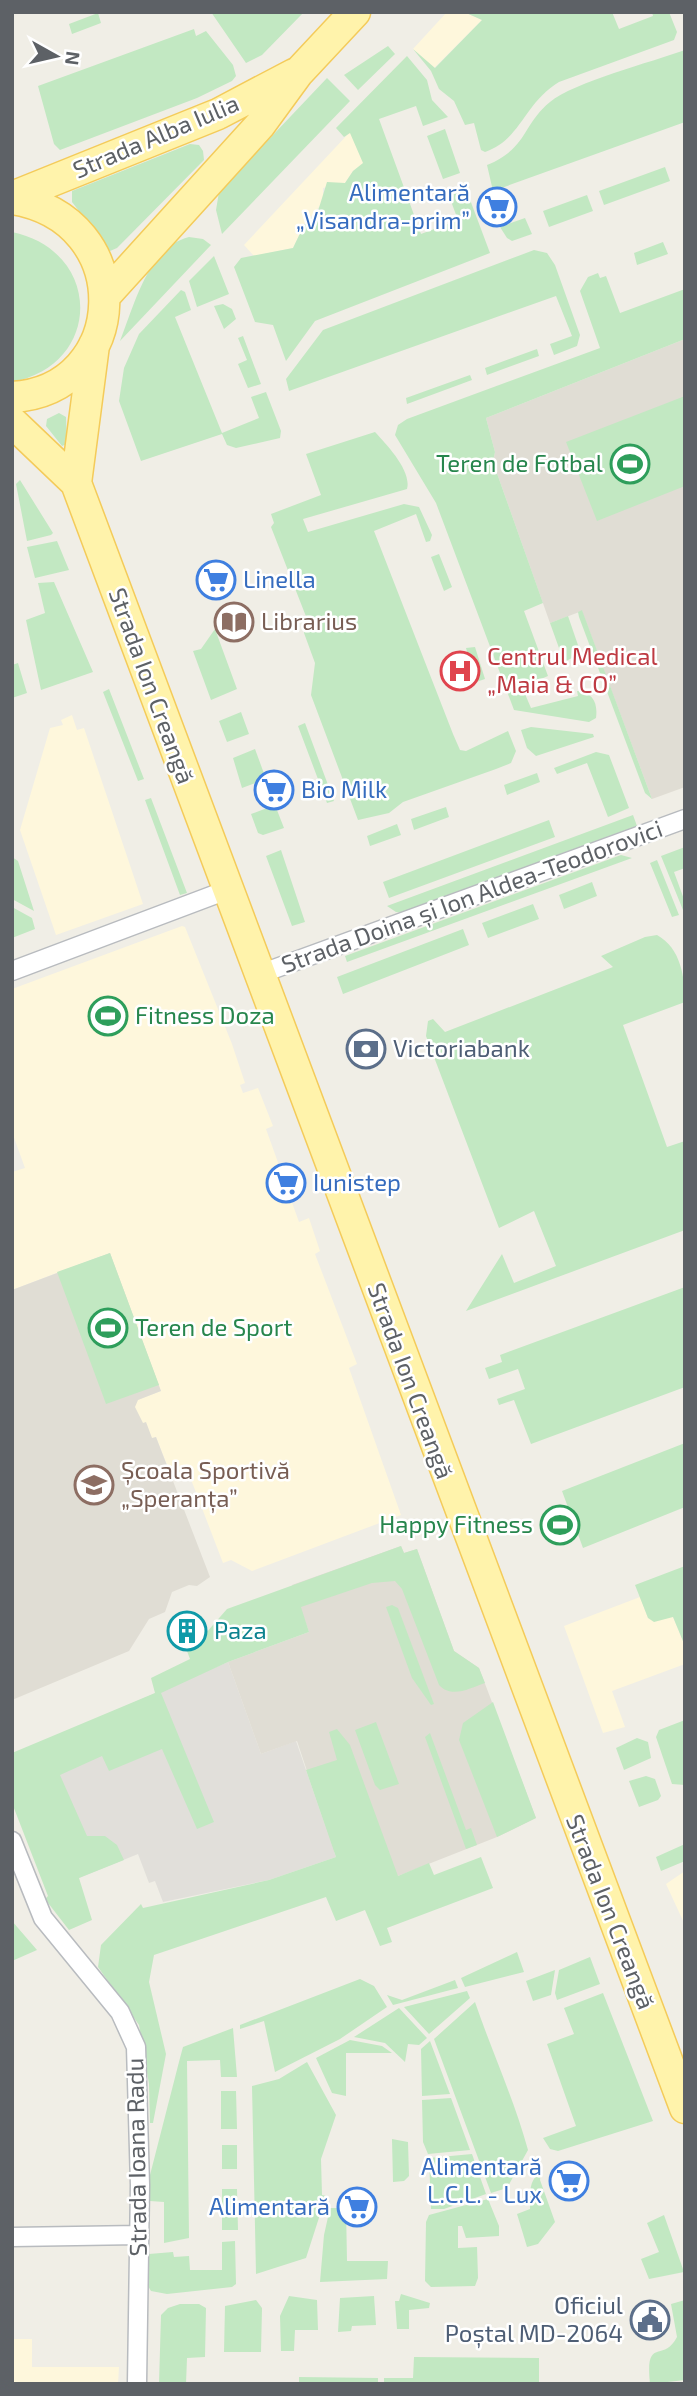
<svg xmlns="http://www.w3.org/2000/svg" width="697" height="2396" font-family="'Exo 2',sans-serif">
<style>
.commercial{fill:#fef7dc}
.industrial{fill:#e1dfda}
.education{fill:#e0ddd4}
.green{fill:#c2e8c2}
.lines{fill:none;stroke-linecap:round;stroke-linejoin:round}
.street-casing{stroke:#b8bbbf;stroke-width:21}
.primary-casing{stroke:#f4cb5a;stroke-width:33}
.street{stroke:#fff;stroke-width:18}
.primary{stroke:#fff3ab;stroke-width:30}
.labels{text-anchor:middle;stroke-width:5;stroke-linejoin:round;paint-order:stroke}
.street-label{font-size:24px;fill:#5d6166;stroke:#fff}
.shop-label{font-size:24px;fill:#366cbe;stroke:#fff;text-anchor:end}
.leisure-label{font-size:24px;fill:#27864d;stroke:#fff;text-anchor:end}
.education-label{font-size:24px;fill:#785e54;stroke:#fff;text-anchor:start}
.health-label{font-size:24px;fill:#be3a42;stroke:#fff;text-anchor:start}
.service-label{font-size:24px;fill:#4e5e75;stroke:#fff;text-anchor:start}
.culture-label{font-size:24px;fill:#0d838f;stroke:#fff;text-anchor:start}
</style>
<rect width="100%" height="100%" fill="#f0eee6"/>
<!-- commercial -->
<path class="commercial" d="M447,12H464L482,20L434,68L413,49Z
M350,132L364,163L353,171L345,183L323,188V202L304,225L293,248L254,256L244,245Z
M72,715L77,730L84,728L143,904L56,935L20,830L50,728L63,725L61,720Z
M182,926L185,927L232,1044L245,1083L240,1085L243,1093L258,1088L273,1126L266,1129L280,1168L269,1172L279,1200L290,1197L299,1222L309,1218L320,1251L315,1254L357,1364L349,1368L401,1515L252,1571L231,1560L223,1563L187,1469L171,1475L156,1437L152,1439L146,1423L143,1424L134,1407L137,1400L161,1391L101,1256L12,1290V1172L25,1168L12,1132V989Z
M640,1597L648,1618L673,1617L685,1646V1664L612,1691L625,1727L603,1733L564,1626Z
M685,1871V1925L666,1884Z
M12,2339H32V2367H119L118,2384H12Z"/>
<!-- industrial -->
<path class="industrial" d="M228,1662L261,1754L296,1741L336,1857L269,1880L163,1902L155,1881L149,1883L138,1854L79,1878L32,1746Z"/>
<!-- education -->
<path class="education" d="M685,339V787L652,799L582,611L550,623L493,462L495,452L486,418Z
M110,1253L161,1391L138,1400L135,1407L143,1423L146,1422L152,1438L156,1437L210,1577L197,1586L189,1585L172,1592L165,1612L149,1619L129,1651L12,1700V1290Z
M401,1546L404,1553L417,1549L454,1651L479,1668L536,1818L497,1837L398,1876L334,1852L297,1741L261,1754L228,1662L309,1632L292,1585Z"/>
<!-- green -->
<path class="green" d="M211,12H304L262,55L246,63Z
M464,12H612L619,29L653,16L652,12H669L677,32L674,40L559,82C524,103 521,140 485,152L481,150L474,123L465,125L454,101L439,89L431,71L413,49L435,68L482,20Z
M98,13L101,23L72,34L69,24Z
M194,29L196,36L206,31L233,65L236,76L232,81L197,98L60,150L54,144L38,86Z
M388,46L395,54L358,90L344,75Z
M685,50V122L493,191L487,165C528,148 522,125 550,102C574,82 652,62 685,50Z
M407,56L427,80L432,100L448,117L423,126L416,106L379,119L421,234L458,220L449,196L466,189L490,253L315,321L286,361L273,325L255,322L234,267L241,258L293,248L304,225L318,211L327,182L345,183L353,171L363,163L350,133L344,137L336,128Z
M327,78L350,101L222,234L216,210L219,192Z
M445,129L460,173L443,179L427,136Z
M190,144L199,145L203,151L204,160L117,248L110,251L72,202V191Z
M665,167L670,181L604,205L599,191Z
M587,195L593,211L549,227L543,211Z
M525,218L532,234L512,241L507,238L500,227Z
M12,232C103,251 103,365 12,382Z
M189,237L203,239L211,245L120,341C134,306 148,247 189,237Z
M663,242L668,254L637,265L634,253Z
M534,250L547,253L555,265L580,335L577,346L554,355L550,344L572,336L556,296L289,391L286,379L323,330Z
M214,256L229,294L197,307L189,281Z
M598,273L600,278L606,276L620,313L685,289V339L486,418L495,452L493,462L543,603L524,611L548,676L522,687L531,708L578,696L577,691C593,692 598,703 596,718L589,722L514,710L436,503L395,435L398,425L407,419L600,348L580,291L588,277Z
M181,290L185,292L191,310L175,317L222,433L259,418L251,397L266,392L281,431L280,438L236,448L227,445L222,434L141,461L119,401L124,368L139,334Z
M223,304L232,309L236,319L224,329L214,306Z
M243,336L261,384L248,388L238,364L247,360L238,338Z
M537,349L539,356L487,375L485,368Z
M470,375L472,380L407,404L406,398Z
M685,396V486L597,521L566,442Z
M59,413L66,417L67,444L62,446L46,426L47,419Z
M375,432C387,445 412,471 407,489L303,519L308,532L404,504L419,507L432,535L430,541L426,542L416,514L374,531L453,734L460,750L466,751L508,731L516,751L511,763L496,769L403,802L389,813L358,820L311,695L315,663L304,633L307,619L271,527L274,523L271,514L321,495L306,454Z
M20,480L53,533L51,535L27,541L16,484Z
M57,541L69,570L35,578L27,547Z
M439,554L452,587L444,591L431,557Z
M54,582L93,672L41,690L26,620L45,613L38,583Z
M582,610L652,799L645,793L579,617L578,612Z
M568,616L579,648L578,655L564,662L550,623Z
M215,629L237,689L211,700L193,651L201,649Z
M475,647L485,679L476,682L466,648Z
M18,663L27,693L12,698V665Z
M109,689L144,779L138,781L103,692Z
M241,712L249,734L227,742L219,721Z
M305,723L334,801L327,803L298,726Z
M531,727L593,734L594,737L536,756L527,748L521,730Z
M255,749L266,779L242,788L233,758Z
M596,752L609,755L629,808L608,817L587,763L557,774L554,768Z
M537,773L540,782L507,795L504,785Z
M151,798L187,893L180,895L145,800Z
M275,805L284,828L263,835L258,833L251,814Z
M446,807L449,817L414,830L411,819Z
M633,815L637,826L404,913L396,912L387,906Z
M549,820L555,837L389,898L383,882Z
M397,824L401,835L370,846L367,836Z
M685,847V868L674,872L685,902L683,910L661,856Z
M281,850L305,922L292,926L266,856Z
M621,855L632,858L347,962L345,956Z
M12,857L18,861L34,911L12,899Z
M657,860L679,915L672,917L650,863Z
M592,882L597,896L564,909L559,895Z
M533,904L539,919L488,938L482,923Z
M12,907L32,918L35,929L12,938Z
M463,929L469,945L343,994L337,977Z
M657,935C681,948 685,978 685,1002L623,1025L667,1147L685,1141V1230L466,1311L502,1254L514,1283L556,1266L534,1211L499,1228L426,1036L428,1021L433,1019L445,1032L613,967L601,956L645,937Z
M110,1253L159,1385L106,1404L57,1272Z
M685,1287V1387L531,1444L514,1400L499,1405L497,1399L525,1389L518,1369L489,1379L485,1368L502,1362L500,1355Z
M685,1443V1507L583,1548L562,1491Z
M401,1546L404,1553L417,1549L454,1651L479,1668L485,1683C470,1688 452,1699 439,1685L402,1589L395,1581L372,1583L301,1607L309,1632L228,1662L161,1693L214,1822L197,1829L162,1749L109,1771L102,1756L60,1775L87,1836H105L117,1845L124,1860L79,1878L92,1920L69,1930L45,1899L48,1896L12,1803V1753L155,1693L151,1678L190,1659L184,1643L206,1633L227,1609Z
M685,1566V1646L673,1617L654,1622L648,1618L635,1585Z
M392,1605L398,1608L434,1704L431,1705L412,1678L386,1607Z
M493,1702L536,1818L497,1837L459,1740L463,1723Z
M685,1720V1785L672,1784L656,1737L659,1730Z
M376,1722L399,1784L380,1790L375,1785L355,1730Z
M337,1729L350,1745L398,1876L429,1863L434,1875L481,1857L493,1888L387,1928L392,1942L380,1946L365,1910L336,1921L326,1897L154,1955L149,1982L166,2054L153,2123H150L149,2084L139,2025L98,1967L101,1945L141,1904L143,1908L269,1880L336,1857L306,1770L337,1760L329,1732Z
M430,1733L466,1830L471,1828L477,1845L466,1849L425,1737Z
M637,1738L648,1742L651,1758L624,1770L616,1748Z
M646,1776L655,1779L661,1796L658,1800L639,1807L629,1781Z
M685,1844V1861L661,1871L656,1857Z
M12,1921L37,1950L12,1961Z
M517,1952L524,1972L465,1987L461,1978Z
M590,1957L600,1984L557,2000L555,1993L559,1970Z
M555,1970L551,1995L533,2001L526,1981Z
M360,1979L374,1986L387,2007L340,2039L275,2072L264,2021L240,2029V2025Z
M455,1980L458,1988L393,2005L387,1995L402,2000Z
M467,1991L470,1998L429,2034L404,2007Z
M603,1993L653,2121L558,2151L550,2149L543,2138L576,2126L547,2044L574,2034L564,2008Z
M475,2002C492,2052 514,2099 528,2150L507,2188L491,2193L434,2039Z
M399,2008L427,2038L419,2045L408,2044L405,2062L385,2043L354,2037Z
M233,2028L237,2077H221L220,2060L187,2061L189,2238L164,2243V2202L150,2201V2175L180,2058L183,2047Z
M350,2040L382,2046L392,2053H346V2096L332,2093L316,2058Z
M430,2041L450,2094L422,2096L421,2049Z
M307,2062L336,2115L321,2159L322,2195L326,2196L306,2258L256,2274L252,2086L279,2079Z
M221,2091H236L237,2129H221Z
M451,2098L470,2150L428,2154L423,2142L422,2100Z
M392,2139L408,2142L409,2176L404,2181L393,2182Z
M222,2145H237V2169H222Z
M472,2154L486,2194L444,2209H431L429,2158Z
M541,2172L540,2180L555,2222L538,2244L527,2247L517,2214L530,2209C530,2195 528,2180 541,2172Z
M222,2189H237L238,2230H222Z
M488,2199L499,2226V2236L466,2238L462,2226H458V2248L477,2247L478,2278L475,2286L431,2287L425,2281L426,2222L429,2215Z
M330,2208H346L347,2261H388L387,2279L320,2282L324,2235Z
M664,2215L684,2272L649,2279L641,2259L659,2252L647,2223Z
M235,2241L236,2284L232,2287L167,2294L151,2291L148,2286L149,2254L173,2252L174,2257L189,2256L190,2270H222V2242Z
M401,2294L430,2303L429,2308L409,2310V2329H397L395,2301H399Z
M289,2296L317,2300L318,2330H295L294,2351H281L280,2316Z
M374,2296L376,2325L352,2326L351,2331L338,2332L340,2298Z
M256,2300L262,2308L261,2352H224L225,2306Z
M685,2300V2380L650,2384C645,2335 663,2364 677,2337L671,2304Z
M180,2304H199L206,2308L205,2357L187,2358L186,2384H159L161,2315L168,2308Z
M414,2357L539,2358V2384H384V2378H413Z
M299,2377L378,2378V2384H299Z"/>
<g class="lines">
<defs>
<path id="street" d="M12,971L227,890
M260,974L685,819
M12,1841L43,1918L120,2012L136,2047L140,2185L137,2384
M12,2237L139,2235"/>
<path id="primary" d="M12,197L218,114L294,74
M12,199C139,219 131,390 12,397
M105,296L260,125L298,73L355,12
M12,422L76,483L685,2108
M76,483L94,345"/>
</defs>
<!-- street casing -->
<use href="#street" class="street-casing"/>
<!-- primary casing -->
<use href="#primary" class="primary-casing"/>
<!-- street -->
<use href="#street" class="street"/>
<!-- primary -->
<use href="#primary" class="primary"/>
</g>
<!-- icons -->
<defs>
<symbol id="supermarket-ring" viewBox="-11 -11 22 22"><circle r="9.5" fill="#fff" stroke="#3f7fe0" stroke-width="1.5"/><path d="M-6-5.5h2.5l.6 2H6L4.5 2H-2.5L-4.4-4H-6ZM-1.5 3.2a1.3 1.3 0 1 0 .1 0ZM3 3.2a1.3 1.3 0 1 0 .1 0Z" fill="#3f7fe0"/></symbol>
<symbol id="stadium-ring" viewBox="-11 -11 22 22"><circle r="9.5" fill="#fff" stroke="#2e9e5b" stroke-width="1.5"/><path d="M0-5a6.5 5 0 1 0 0 10a6.5 5 0 1 0 0-10ZM-3.5-1.8h7v3.6h-7Z" fill="#2e9e5b"/></symbol>
<symbol id="library-ring" viewBox="-11 -11 22 22"><circle r="9.5" fill="#fff" stroke="#8d6e63" stroke-width="1.5"/><path d="M-6-4Q-3-5.5-.7-3.5V5Q-3 3-6 4ZM6-4Q3-5.5 .7-3.5V5Q3 3 6 4Z" fill="#8d6e63"/></symbol>
<symbol id="hospital-ring" viewBox="-11 -11 22 22"><circle r="9.5" fill="#fff" stroke="#e0444e" stroke-width="1.5"/><path d="M-5-5h3v3.5h4V-5h3V5h-3V1.5h-4V5h-3Z" fill="#e0444e"/></symbol>
<symbol id="bank-ring" viewBox="-11 -11 22 22"><circle r="9.5" fill="#fff" stroke="#5c6f8a" stroke-width="1.5"/><path d="M-6-4H6V4H-6ZM0-2.3a2.3 2.3 0 1 0 0 4.6a2.3 2.3 0 1 0 0-4.6Z" fill="#5c6f8a"/></symbol>
<symbol id="school-ring" viewBox="-11 -11 22 22"><circle r="9.5" fill="#fff" stroke="#8d6e63" stroke-width="1.5"/><path d="M0-5L7-2L0 1L-7-2ZM-4 1L0 2.5L4 1V4Q0 6-4 4Z" fill="#8d6e63"/></symbol>
<symbol id="building-ring" viewBox="-11 -11 22 22"><circle r="9.5" fill="#fff" stroke="#0f9aa8" stroke-width="1.5"/><path d="M-4-6H4V6H1V3H-1V6H-4ZM-2.5-4.3h1.7v1.8h-1.7ZM.8-4.3h1.7v1.8H.8ZM-2.5-1h1.7V.8h-1.7ZM.8-1h1.7V.8H.8Z" fill="#0f9aa8"/></symbol>
<symbol id="civic-ring" viewBox="-11 -11 22 22"><circle r="9.5" fill="#fff" stroke="#5c6f8a" stroke-width="1.5"/><path d="M-.6-6.5H3V-4.5H.6V-3L4-1V1h2V6H-6V1h2V-1L-.6-3ZM-1.2 2.5V6h2.4V2.5Z" fill="#5c6f8a"/></symbol>
</defs>
<g fill-rule="evenodd">
<use href="#supermarket-ring" x="475" y="185" width="44" height="44"/>
<use href="#stadium-ring" x="608" y="442" width="44" height="44"/>
<use href="#supermarket-ring" x="194" y="558" width="44" height="44"/>
<use href="#library-ring" x="212" y="600" width="44" height="44"/>
<use href="#hospital-ring" x="438" y="649" width="44" height="44"/>
<use href="#supermarket-ring" x="252" y="768" width="44" height="44"/>
<use href="#stadium-ring" x="86" y="994" width="44" height="44"/>
<use href="#bank-ring" x="344" y="1027" width="44" height="44"/>
<use href="#supermarket-ring" x="264" y="1161" width="44" height="44"/>
<use href="#stadium-ring" x="86" y="1306" width="44" height="44"/>
<use href="#school-ring" x="72" y="1463" width="44" height="44"/>
<use href="#stadium-ring" x="538" y="1503" width="44" height="44"/>
<use href="#building-ring" x="165" y="1609" width="44" height="44"/>
<use href="#supermarket-ring" x="547" y="2159" width="44" height="44"/>
<use href="#supermarket-ring" x="335" y="2185" width="44" height="44"/>
<use href="#civic-ring" x="628" y="2298" width="44" height="44"/>
</g>
<g class="labels">
<!-- street labels -->
<g class="street-label">
<text transform="translate(156 137) rotate(-23)" y="8">Strada Alba Iulia</text>
<text transform="translate(151 686) rotate(70)" y="8">Strada Ion Creangă</text>
<text transform="translate(472 897) rotate(-20)" y="8">Strada Doina și Ion Aldea-Teodorovici</text>
<text transform="translate(410 1381) rotate(70)" y="8">Strada Ion Creangă</text>
<text transform="translate(610 1912) rotate(69)" y="8">Strada Ion Creangă</text>
<text transform="translate(137 2157) rotate(-91)" y="8">Strada Ioana Radu</text>
</g>
<!-- shop labels -->
<g class="shop-label">
<text x="470" y="201">Alimentară<tspan x="470" dy="28">„Visandra-prim”</tspan></text>
<text x="243" y="588" text-anchor="start">Linella</text>
<text x="301" y="798" text-anchor="start">Bio Milk</text>
<text x="313" y="1191" text-anchor="start">Iunistep</text>
<text x="542" y="2175">Alimentară<tspan x="542" dy="28">L.C.L. - Lux</tspan></text>
<text x="330" y="2215">Alimentară</text>
</g>
<!-- leisure labels -->
<g class="leisure-label">
<text x="603" y="472">Teren de Fotbal</text>
<text x="135" y="1024" text-anchor="start">Fitness Doza</text>
<text x="135" y="1336" text-anchor="start">Teren de Sport</text>
<text x="533" y="1533">Happy Fitness</text>
</g>
<!-- education labels -->
<g class="education-label">
<text x="261" y="630">Librarius</text>
<text x="121" y="1479">Școala Sportivă<tspan x="121" dy="28">„Speranța”</tspan></text>
</g>
<!-- health labels -->
<g class="health-label">
<text x="487" y="665">Centrul Medical<tspan x="487" dy="28">„Maia &amp; CO”</tspan></text>
</g>
<!-- service labels -->
<g class="service-label">
<text x="393" y="1057">Victoriabank</text>
<text x="623" y="2314" text-anchor="end">Oficiul<tspan x="623" dy="28">Poștal MD-2064</tspan></text>
</g>
<!-- culture labels -->
<g class="culture-label">
<text x="214" y="1639">Paza</text>
</g>
</g>
<!-- border -->
<rect width="697" height="2396" fill="none" stroke="#5d6166" stroke-width="28"/>
<!-- north arrow -->
<g transform="translate(56 56) rotate(98)" stroke="#ffffff" stroke-width="5" paint-order="stroke">
<path d="M0-5L12 26L0 18L-12 26Z" fill="#5d6166"/>
<text y="-10" font-size="19" font-weight="bold" text-anchor="middle" fill="#5d6166">N</text>
</g>
</svg>
